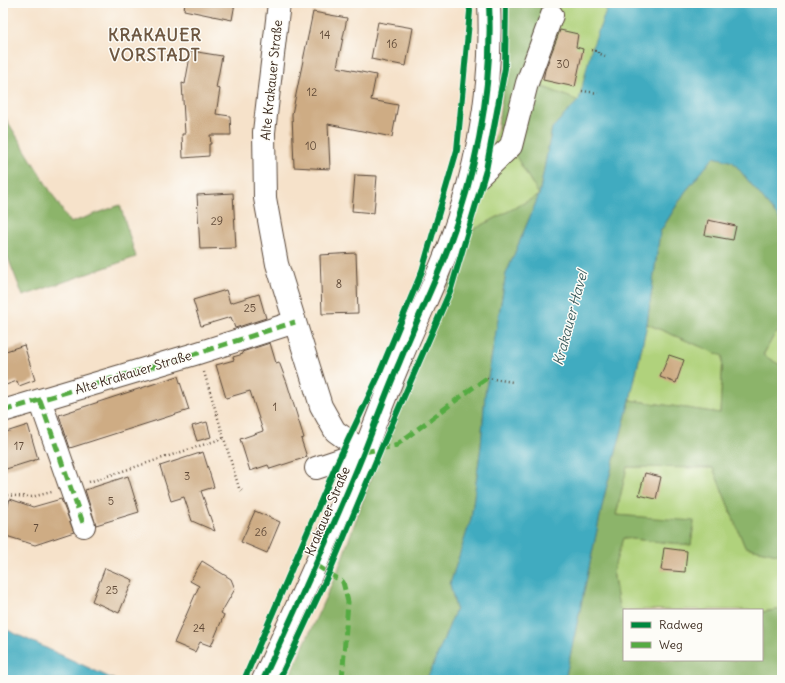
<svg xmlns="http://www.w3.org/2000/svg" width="785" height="683" font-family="Delius,sans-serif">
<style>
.green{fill:#b0d27b;stroke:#767e4c}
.forest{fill:#8cb46b;stroke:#646f44}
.water{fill:#41abc0;stroke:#3e6a6f}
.building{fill:#ceac84}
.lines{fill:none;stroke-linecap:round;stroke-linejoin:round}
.minor-casing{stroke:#574638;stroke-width:24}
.major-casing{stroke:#574638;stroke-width:24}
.path{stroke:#574638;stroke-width:2.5;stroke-dasharray:1 3;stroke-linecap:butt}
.minor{stroke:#fff;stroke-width:22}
.major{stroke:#fff;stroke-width:22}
.quiet{stroke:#55ab43;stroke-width:5;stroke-dasharray:10 5;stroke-linecap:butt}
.cycleway-casing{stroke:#fdfcf7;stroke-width:8}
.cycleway{stroke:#00873e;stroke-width:6}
.labels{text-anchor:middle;stroke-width:3;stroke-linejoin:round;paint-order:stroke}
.number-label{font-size:11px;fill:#604a38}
.street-label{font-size:13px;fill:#3b2a1e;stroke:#fdfcf7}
.water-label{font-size:14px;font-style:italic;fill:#3d5e5f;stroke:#fdfcf7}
.district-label{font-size:17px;font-weight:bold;letter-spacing:1px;fill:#6e5842;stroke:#fdfcf7}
</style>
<rect width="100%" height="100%" fill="#fdfcf7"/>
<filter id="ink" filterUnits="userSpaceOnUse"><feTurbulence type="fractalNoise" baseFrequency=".025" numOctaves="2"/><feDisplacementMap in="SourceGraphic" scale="8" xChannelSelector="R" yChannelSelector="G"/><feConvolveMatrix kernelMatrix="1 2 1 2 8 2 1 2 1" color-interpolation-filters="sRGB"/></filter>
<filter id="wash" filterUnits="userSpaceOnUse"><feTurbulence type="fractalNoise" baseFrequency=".012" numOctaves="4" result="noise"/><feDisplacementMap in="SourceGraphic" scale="16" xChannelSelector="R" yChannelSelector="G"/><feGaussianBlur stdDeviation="0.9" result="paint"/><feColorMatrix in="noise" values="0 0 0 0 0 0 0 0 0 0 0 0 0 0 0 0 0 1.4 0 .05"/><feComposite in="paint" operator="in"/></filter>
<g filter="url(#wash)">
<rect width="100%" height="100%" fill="#f6e2ca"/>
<!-- green -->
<path class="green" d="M547,3H607L606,11L579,101L538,85L548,38Z
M498,126L539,195L471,231Z
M647,324L723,356L720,413L630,400Z
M782,328V366L763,356L773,337Z
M627,467L713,468L745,547L782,555V609L762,612V610H624V613L619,608L613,570L623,538L691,545L694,522L616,515Z"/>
<!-- forest -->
<path class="forest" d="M507,3H547L548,38L538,85L579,101L552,128L539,195L506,274L485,394L481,446L471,519L450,584L456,609L432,668L426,680H288L338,570L388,430L471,231L539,195L498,126L508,47Z
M3,114L70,223L120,205L136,257L23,296L3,245Z
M714,157L733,162L782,222V328L773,337L763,355L782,366V555L745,547L713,468L627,467L616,515L694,521L691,545L623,538L613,571L619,608L624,613V660H762V612L782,609V680H565L605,493L630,400L720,413L723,356L647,324L660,232L685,192Z"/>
<!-- water -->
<path class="water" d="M607,3H676L682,7L695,3H782V222L733,162L714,157L685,192L660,232L647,324L630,400L605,493L565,680H426L432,668L456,609L450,584L471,519L481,446L485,394L506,274L539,195L552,128L579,100L591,50L606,11Z
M3,628L115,680H3Z"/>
<g id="blocks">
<!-- building -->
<path class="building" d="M185,3H235L232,20L184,10Z
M313,12L347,18L337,67L376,75L371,100L398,105L392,137L328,124L330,169L294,167L292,114Z
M378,22L413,28L406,66L371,59Z
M560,30L578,34L576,47L583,49L575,87L543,80L545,70Z
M191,51L222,56L216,88L220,89L216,114L230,116L231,135H210L211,144H209V156L183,158L182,134H185L182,83L185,84Z
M355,175L377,176L374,213L352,211Z
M233,193L236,248L200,249L197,195Z
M708,220L736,226L733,240L705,235Z
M356,253L358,313L322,314L320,255Z
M226,290L230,303L259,294L266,318L235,328L231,317L201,326L193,300Z
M270,343L276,363L279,362L287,383L304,438L301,439L307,457L270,469L268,465L250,471L240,439L263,431L250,391L226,398L216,365L234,360L233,357L243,354L242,352Z
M24,345L35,380L19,386L17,381L3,386V352Z
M669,355L684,360L676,383L660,377Z
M178,376L189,410L70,448L59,415Z
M207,422L211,437L197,441L192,426Z
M28,425L38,459L3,470V433Z
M203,452L214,487L201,491L215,531L192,521L184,497L171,501L160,466Z
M645,473L661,477L656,499L639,495Z
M128,476L139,512L96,525L85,490Z
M10,499L33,507L61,499L74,532L35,545L3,535V522Z
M255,511L280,522L267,553L241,542Z
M664,548L687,551L685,572L661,570Z
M202,561L231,579L235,589L221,613L224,615L211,646L200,642L195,652L174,643L199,586L190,581Z
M105,568L133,580L119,613L92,601Z"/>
</g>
</g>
<g filter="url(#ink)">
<use href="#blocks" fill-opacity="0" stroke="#574638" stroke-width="1"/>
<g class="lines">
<defs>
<path id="minor" d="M279,3L264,132L265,198L277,264L321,406L335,431L364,452
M469,186L511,146L527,83L552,15
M40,400L84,526
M3,411L198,353L295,322
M316,468L364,452"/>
<path id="major" d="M263,680C298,604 333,529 364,452C376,421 387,391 400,361C415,323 434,286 448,248C477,170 493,86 489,3"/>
</defs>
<!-- minor casing -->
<use href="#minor" class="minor-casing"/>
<!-- major casing -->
<use href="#major" class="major-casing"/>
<!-- path -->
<path class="path" d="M591,50L598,51V53L605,56
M582,91L598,93
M204,372L239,488L243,492
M487,378L513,382
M89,482L224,438
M3,495L31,497L52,492"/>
<!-- minor -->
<use href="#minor" class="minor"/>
<!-- major -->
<use href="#major" class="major"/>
<!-- quiet -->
<path class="quiet" d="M40,400L84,526
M3,411L198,353L295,322
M364,452L395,446L471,389L487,378
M316,565L343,582L348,602L342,680"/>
<defs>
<path id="cycleway" d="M244,680L338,461L378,377L422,271L457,150L470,11L469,3
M263,680C298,604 333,529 364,452C376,421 387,391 400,361C415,323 434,286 448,248C477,170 493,86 489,3
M279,680L329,573L381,449L451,289L486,170L505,68L506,3"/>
</defs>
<!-- cycleway casing -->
<use href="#cycleway" class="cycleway-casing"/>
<!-- cycleway -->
<use href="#cycleway" class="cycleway"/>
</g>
</g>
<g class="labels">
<!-- number labels -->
<g class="number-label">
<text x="325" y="39">14</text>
<text x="392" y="48">16</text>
<text x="563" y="68">30</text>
<text x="312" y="96">12</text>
<text x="311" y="150">10</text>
<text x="217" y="225">29</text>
<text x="339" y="288">8</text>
<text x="250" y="312">25</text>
<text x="275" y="411">1</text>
<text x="19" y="450">17</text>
<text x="187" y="480">3</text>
<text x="111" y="505">5</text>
<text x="36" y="532">7</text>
<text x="261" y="536">26</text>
<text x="112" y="594">25</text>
<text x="199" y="632">24</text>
</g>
<!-- street labels -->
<g class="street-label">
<text transform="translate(271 80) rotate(-84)" y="5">Alte Krakauer Straße</text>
<text transform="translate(133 372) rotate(-17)" y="5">Alte Krakauer Straße</text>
<text transform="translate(327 511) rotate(-67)" y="5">Krakauer Straße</text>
</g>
<!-- water labels -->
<g class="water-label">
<text transform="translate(570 318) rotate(-75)" y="5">Krakauer Havel</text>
</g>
<!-- district labels -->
<g class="district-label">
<text x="155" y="41">KRAKAUER<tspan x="155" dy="20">VORSTADT</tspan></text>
</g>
</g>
<!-- margin -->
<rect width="785" height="683" fill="none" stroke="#fdfcf7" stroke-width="16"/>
<!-- legend -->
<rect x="623" y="609" width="140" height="52" fill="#fdfcf7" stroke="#afa8a0"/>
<rect x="631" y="622" width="20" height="6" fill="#00873e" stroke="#afa8a0"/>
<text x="659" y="629" font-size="12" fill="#3b2a1e">Radweg</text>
<rect x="631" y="642" width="20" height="6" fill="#55ab43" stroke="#afa8a0"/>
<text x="659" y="649" font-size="12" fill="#3b2a1e">Weg</text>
</svg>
